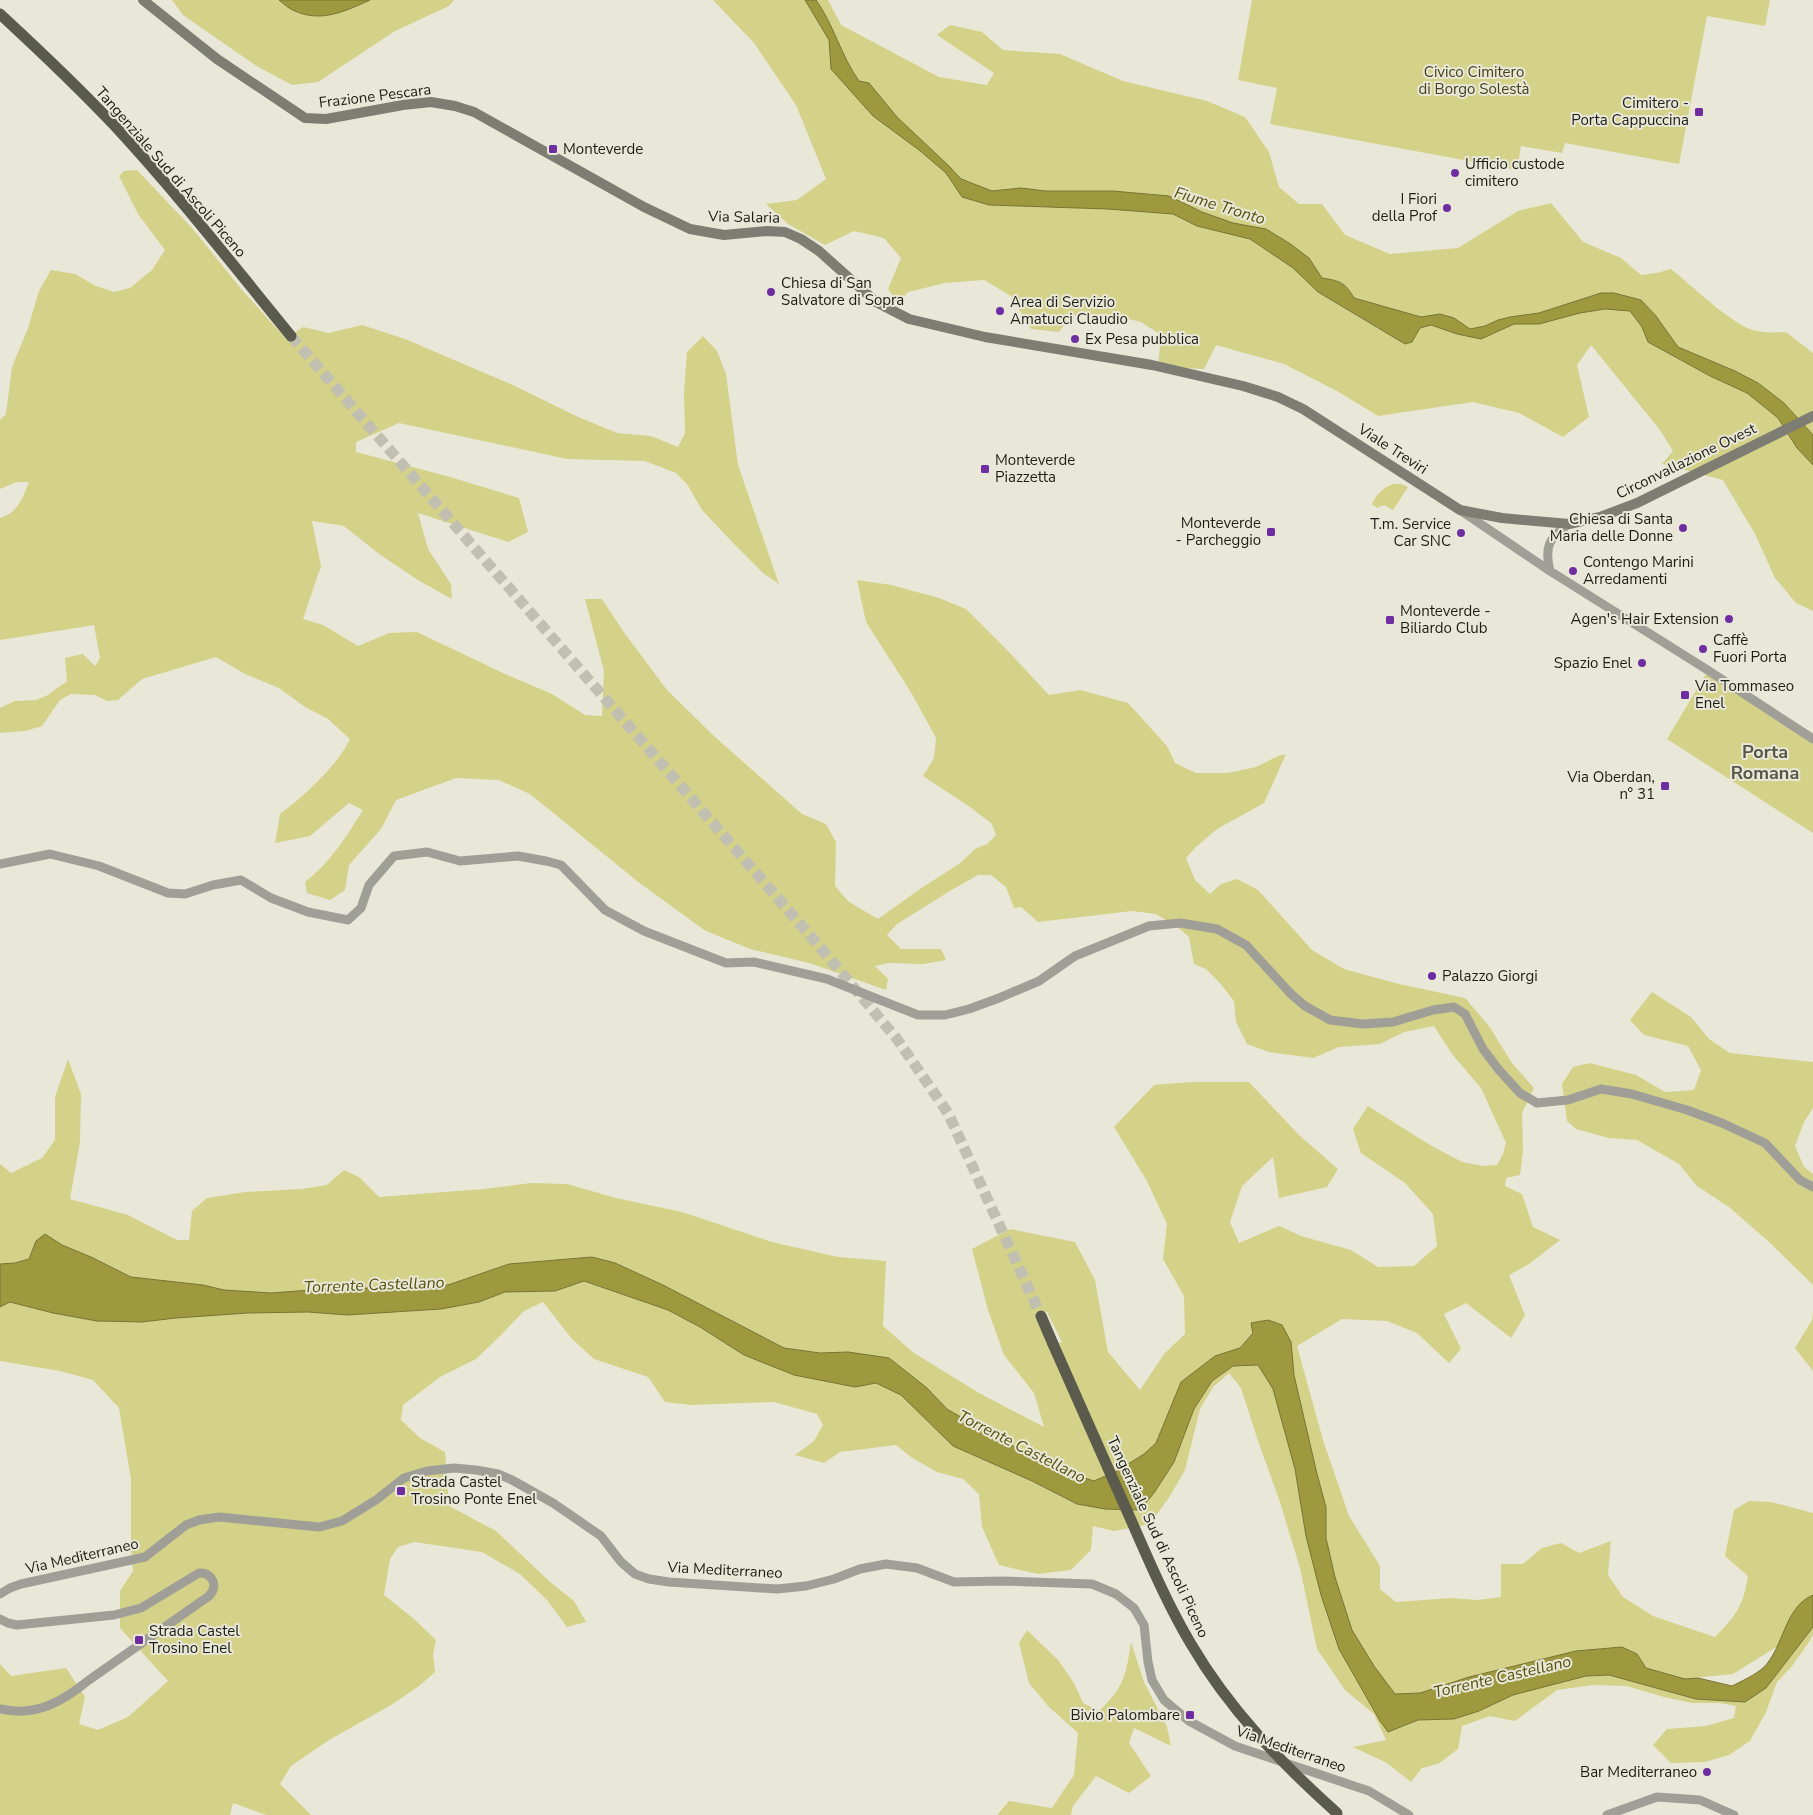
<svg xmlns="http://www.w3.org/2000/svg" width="1813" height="1815" font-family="'Nunito Sans',sans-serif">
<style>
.green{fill:#d4d188;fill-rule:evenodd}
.water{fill:#9e993f;stroke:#777433}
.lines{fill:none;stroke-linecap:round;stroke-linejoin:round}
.trunk-tunnel{stroke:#c0bfb1;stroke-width:11;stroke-dasharray:11 5.5;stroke-linecap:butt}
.tertiary{stroke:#9f9f98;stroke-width:9}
.secondary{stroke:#7d7d73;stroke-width:10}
.trunk{stroke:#5a5a4d;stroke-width:11}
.trunk-bridge{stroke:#5a5a4d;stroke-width:11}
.poi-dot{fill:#6f2da2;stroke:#e9e8d8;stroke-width:2}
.labels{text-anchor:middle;stroke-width:4;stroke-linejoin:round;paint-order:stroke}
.park-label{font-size:15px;fill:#43421b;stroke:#e9e8d8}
.street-label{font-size:15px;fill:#1d1d17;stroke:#e9e8d8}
.poi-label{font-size:15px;fill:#1d1d17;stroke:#e9e8d8;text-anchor:start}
.water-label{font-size:16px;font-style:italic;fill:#55510c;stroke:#e9e8d8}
.quarter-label{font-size:18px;font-weight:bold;fill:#575749;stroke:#e9e8d8}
</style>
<rect width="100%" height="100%" fill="#e9e8d8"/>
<!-- green -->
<path class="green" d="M172,0H279L295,11L348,10L370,0H454L449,6L395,31L318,82L292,85L255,65L183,15Z
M713,0H805L829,40L831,69L873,116L919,150L946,173L962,197L989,205L1108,209L1173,213L1197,226L1250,239L1293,268L1318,292L1382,331L1412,342L1420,328L1431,325L1457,334L1481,339L1514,324H1539L1580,313L1605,309L1630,311L1642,327L1648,342L1710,376L1747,393L1778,418L1797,448L1813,465V611L1796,603L1775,578L1755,534L1723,480L1662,464L1673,451L1660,430L1591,345L1577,365L1589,417L1563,437L1519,413L1473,402L1378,416L1337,391L1284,364L1216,345L1204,369L1158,367L1161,335L1141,322L1107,314L1071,315L1059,332L1031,329L1011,296L984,280L945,283L908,292L898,303L888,289L901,258L884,238L854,231L825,245L788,224L766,204L797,200L826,179L796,105L754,43Z
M816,0H828L841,25L939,77L987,85L994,73L937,35L950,25L982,32L1003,50L1060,54L1123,81L1207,101L1245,117L1269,152L1279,187L1299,204H1322L1345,235L1390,254L1458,248L1518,211L1551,203L1583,242L1621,258L1641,275L1657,273L1671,269C1692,286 1721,314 1745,327C1758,333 1773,333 1786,332L1813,353V435L1784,403L1758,383L1735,371L1678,347L1656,316L1641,300L1614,293H1601L1539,313L1510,317L1498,320L1485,326L1470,329L1454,318L1440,314L1421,317L1354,298C1345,282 1340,281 1322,278L1309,258L1289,243L1266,229L1233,223L1202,212L1169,196L1113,191H1046L1021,188L992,191L961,179L949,166L897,117L869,83L859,81C841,56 834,26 816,0Z
M1252,0H1770L1765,26L1707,16L1679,164L1565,143L1562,153L1521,146L1517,170L1270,124L1277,88L1238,80Z
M137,170L192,228L242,290L286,339L303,327L329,333L362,325L405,339L515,386L576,416L617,433L651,436L678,447L685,433L684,393L687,352L703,336L717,351L726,374L738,465L779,584L763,573L735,545L702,510L687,484L676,473L645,461L567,459L399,423L356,442V452L450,477L519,498L528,532L508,542L418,513L428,549L451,584L452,599L418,580L379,554L344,526L312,521L321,566L303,619L323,625L358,646L389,633L417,632L505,674L552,694L585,715L602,716L604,671L585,599H602L623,631L667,690L715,737L802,814L826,824L836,842L835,886L849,902L878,919L920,889L959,864L975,849L987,844L996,835L992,824L970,807L923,776L934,758L936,738L912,694L866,622L857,580L891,585L939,598L966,609L1006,649L1049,695L1080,690L1128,703L1167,746L1175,763L1196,773H1228L1256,767L1278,756L1286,754L1264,803L1217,829L1196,847L1186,858L1195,880L1210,894L1221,884L1237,879L1258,890L1312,950L1344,969L1399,984L1465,998L1489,1026L1512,1063L1534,1088L1522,1113L1523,1151L1520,1175L1506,1178L1505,1186L1522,1194L1533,1227L1560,1240L1529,1264L1509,1275L1525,1315L1511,1338L1466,1303L1444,1314L1461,1349L1449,1363L1417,1333L1387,1321L1342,1319L1297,1346L1323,1440L1349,1516L1380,1566V1589L1396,1602L1451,1598L1477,1600L1501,1597V1564H1523L1542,1548L1561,1543L1579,1553L1611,1541L1608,1575L1623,1597L1653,1616L1715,1637C1738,1613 1742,1608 1748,1576L1725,1556L1734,1510L1749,1501L1771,1502L1813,1513V1595L1808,1597L1781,1637L1778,1646L1733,1674L1685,1679L1646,1668L1637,1654L1622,1647L1576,1651L1469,1677L1420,1693L1395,1694L1374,1666L1352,1630L1335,1577L1326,1538V1507L1317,1474L1294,1375L1291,1342L1253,1332L1240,1348L1215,1356L1181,1382L1156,1443L1144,1454L1117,1471L1094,1481L1076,1475L1002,1441L947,1409L927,1388L848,1352L820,1353L784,1348L663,1285L615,1263L592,1257L509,1264L448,1285L407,1288L272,1293L224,1290L203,1285L131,1277L91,1257L62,1245L45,1234L36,1241L29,1259L15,1263L0,1264V1164L11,1173L42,1158L55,1140V1097L68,1059L81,1094L80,1142L70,1199L128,1215L177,1240H189L192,1211L207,1198L245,1192L302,1189L327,1185L344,1170L359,1177L379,1197L484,1189L531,1183L567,1184L616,1198L682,1212L772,1242L838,1257L886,1261L883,1326L914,1353L979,1393L1044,1427L1034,1393L1004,1355L988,1310L972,1249L1010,1229L1075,1242L1095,1280L1108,1352L1140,1390L1164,1354L1185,1334L1184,1296L1163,1259L1167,1224L1147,1181L1114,1127L1154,1085L1191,1082H1249L1299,1135L1338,1169L1327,1187L1279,1198L1273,1157L1242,1186L1230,1222L1239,1243L1279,1226L1301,1236L1351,1250L1378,1267L1414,1266L1437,1246L1433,1214L1405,1183L1361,1153L1353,1129L1368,1106L1430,1145L1462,1162L1483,1166L1497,1165L1503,1154L1506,1143L1481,1088L1452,1054L1434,1026L1404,1032L1380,1044L1339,1047L1313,1058L1269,1052L1247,1044L1236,1022L1234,1001L1219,982L1206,969L1194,964L1189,937L1180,929L1156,914L1132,911L1038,922L1021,907L1014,908L1006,887L991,875H978L950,891L897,924L887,935L901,949H941L946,960L923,964L889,963L875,966L888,979L886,990L809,963L750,949L704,930L637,881L530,794L499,780L456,778L396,800L381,829L349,865L345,890L330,900L307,893L305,882C330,863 346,837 363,810L349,803L310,836L275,843L280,814C303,797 338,765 350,739L328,719L305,707L279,688L245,674L216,657L142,679L118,700L107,701L95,695L71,694L60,700L42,726L25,731L0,733V708L15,701L36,700L48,695L67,681L65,658L83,654L95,666L100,658L94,625L0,640V518C18,513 23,497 29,482H16L0,489V420L6,414L12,367L28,328L39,291L51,270L75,274L96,286L114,292L130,288L152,270L165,250L138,214L119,176L124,171ZM1041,1311L1047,1312L1062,1342L1049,1346Z
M1394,484H1401L1408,487L1393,510L1384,505L1377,508L1372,504C1377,494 1383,487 1394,484Z
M1706,674L1813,744V833L1667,739Z
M1652,992L1691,1017L1709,1039L1730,1053L1813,1062V1108L1804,1122L1795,1146L1804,1167L1813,1174V1285L1768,1241L1729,1207L1697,1186L1679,1164L1637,1140L1609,1138L1576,1129L1567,1121L1562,1084L1573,1067L1590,1063L1636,1075L1665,1092L1694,1090L1701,1070L1688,1046L1644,1035L1630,1020Z
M583,1281L668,1310L700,1327L744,1355L794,1375L855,1387L876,1383L901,1395L953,1446L1032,1481L1077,1504L1105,1509L1140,1510L1154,1493L1174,1462L1194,1409L1212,1381L1233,1366L1258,1365L1273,1389L1295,1469L1306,1536L1321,1595L1339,1649L1380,1721L1402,1727L1418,1720H1442L1479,1711L1513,1695L1586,1676L1609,1675L1696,1699L1745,1702L1766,1688L1813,1627V1635L1807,1645L1792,1666L1777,1682L1766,1712L1750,1741L1729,1755L1705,1762L1671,1763L1653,1745L1667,1729L1706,1726L1734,1718L1736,1706L1719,1703H1692L1664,1697L1627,1686L1593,1685L1557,1690L1515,1721L1490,1716L1462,1726L1458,1749L1438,1764L1422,1768L1411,1782L1387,1763L1353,1747L1386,1740L1374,1714L1345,1690L1317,1649L1300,1568L1279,1499L1258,1441L1241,1388L1229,1373L1213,1387L1200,1409L1185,1470L1170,1496L1150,1524L1114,1531L1093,1526L1091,1550L1071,1570L1038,1574L999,1565L982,1527L979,1494L963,1479L937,1472L911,1457L896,1445L840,1452L824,1463L795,1455L814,1441L823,1425L817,1414L774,1402L691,1405L665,1402L648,1377L594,1359L571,1338L543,1302L524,1311L498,1338L476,1359L440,1377L403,1405L401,1420L420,1438L445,1452L449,1506L496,1531L549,1581L574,1601L586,1622L567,1627L547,1600L520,1574L482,1552L414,1542L398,1547L390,1559L384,1595L414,1619L436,1640L433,1654L435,1672L419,1686L391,1705L329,1740L291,1766L280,1784L311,1815H266L233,1803L230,1815H0V1664L11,1676L66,1668L85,1697L79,1724L98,1730L128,1717L168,1681L120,1628V1591L133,1571L131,1548V1479L119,1408L93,1380L60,1371L0,1361V1307L10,1302L53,1313L97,1321L142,1322L176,1318L248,1313L308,1312L347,1315L441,1309L479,1302L505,1292L555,1291Z
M1813,1312V1371L1795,1348L1812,1320Z
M1027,1630L1058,1660L1074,1683L1083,1703L1099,1711C1124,1687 1126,1676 1131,1642L1144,1682L1167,1727L1171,1746L1134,1728L1129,1743L1151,1776L1129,1793L1096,1776L1073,1806L1071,1815H997L1009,1801L1052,1808L1074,1775L1078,1733L1049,1707L1029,1683L1019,1643Z"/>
<!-- water -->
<path class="water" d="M279,0H370C346,11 321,23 295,11C289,9 284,4 279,0Z
M805,0H816C834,25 841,56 859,81L869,83L897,117L949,166L961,179L992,191L1021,188L1046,191H1113L1169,196L1202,212L1233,223L1266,229L1289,243L1309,258L1322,278C1340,281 1345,282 1354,298L1421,317L1440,314L1454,318L1470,329L1485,326L1498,320L1510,317L1539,313L1601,293H1614L1641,300L1656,316L1678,347L1735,371L1758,383L1784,403L1813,435V465L1797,448L1778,418L1747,393L1710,376L1648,342L1642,327L1630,311L1605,309L1580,313L1539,324H1514L1481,339L1457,334L1431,325L1420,328L1412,342L1405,344L1318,292L1293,268L1250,239L1197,226L1173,214L1108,209L989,205L962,197L946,173L919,150L873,116L831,69L829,40Z
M45,1234L62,1245L91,1257L131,1277L203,1285L224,1290L271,1293L338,1288H407L448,1285L509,1264L592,1257L615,1263L663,1285L784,1348L820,1353L848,1352L889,1358L927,1388L947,1409L1002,1441L1076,1475L1094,1481L1117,1471L1144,1454L1156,1443L1181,1382L1215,1356L1240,1348L1253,1333L1251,1323L1268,1320L1282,1325L1291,1342L1294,1375L1317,1474L1326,1507V1538L1335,1577L1352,1630L1374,1666L1395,1694L1420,1693L1469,1677L1576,1651L1622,1647L1637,1654L1646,1668L1685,1679L1698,1678L1732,1686C1742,1681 1755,1675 1763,1668C1784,1648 1784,1607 1813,1595V1627L1766,1688L1745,1702L1696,1699L1609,1675L1586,1676L1513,1695L1479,1711L1454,1719L1418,1720L1388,1732L1380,1721L1339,1649L1321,1595L1306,1536L1295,1469L1273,1389L1258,1365L1233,1366L1212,1381L1194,1409L1174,1462L1154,1493L1140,1510L1105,1509L1077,1504L1032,1481L953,1446L901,1395L876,1383L855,1387L794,1375L744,1355L700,1327L668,1310L584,1281L555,1291L505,1292L479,1302L441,1309L347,1315L308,1312L248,1313L176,1318L142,1322L97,1321L53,1313L10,1302L0,1307V1264L15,1263L29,1259L36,1241Z"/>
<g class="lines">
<!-- trunk-tunnel -->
<path class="trunk-tunnel" d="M291,336L814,940L897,1039L948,1113L1041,1316"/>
<!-- tertiary -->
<path class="tertiary" d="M1460,510L1550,571L1706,669L1813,739
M1550,571C1544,547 1549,537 1569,524
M0,864L50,854L99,866L168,893L185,894L213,885L241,880L271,898L308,912L348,920L361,908L369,885L394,856L427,852L460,861L518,856L546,861L561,865L605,910L644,931L726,963L754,962L827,979L918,1015H945L969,1009L999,998L1039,981L1075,956L1149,926L1180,923L1217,929L1246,945L1291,994L1305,1006L1330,1020L1363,1024L1393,1022L1433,1010L1454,1007L1465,1014L1483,1049L1499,1070L1520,1093L1537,1103L1568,1100L1601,1089L1632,1094L1687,1110L1722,1123L1765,1143L1800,1180L1813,1187
M0,1594L10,1588L21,1584L145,1557L186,1525L199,1520L219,1517L319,1527L342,1521L376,1500L404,1478L427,1471L454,1468L476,1470L498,1474L512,1480L553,1503L601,1536L621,1562L635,1574L649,1579L669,1582L777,1589L806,1586L834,1579L860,1569L886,1564L917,1568L954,1582L1002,1581L1092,1584L1116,1594L1134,1608L1144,1625L1148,1662L1152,1680L1164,1700L1189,1721L1235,1746L1369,1791L1409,1815
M0,1619L8,1623L17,1625L114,1615L141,1608L199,1573C212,1572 219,1586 209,1596L89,1680C62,1702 36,1717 0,1709
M1607,1815L1657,1797L1700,1800L1734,1815"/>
<!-- secondary -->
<path class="secondary" d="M143,0L217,59L305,118L326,119L403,105L431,102L455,106L474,112L644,207L690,229L724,235L767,231L785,232L801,239L819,251L876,302L909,319L985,337L1152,365L1243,386L1278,397L1303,409L1460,510L1502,518L1569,524L1600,517L1637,503L1813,416"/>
<!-- trunk -->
<path class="trunk" d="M0,14C39,50 78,87 115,126C177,193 233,265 291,336
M1041,1316L1053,1344"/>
<!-- trunk-bridge -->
<path class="trunk-bridge" d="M1053,1344C1078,1400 1102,1455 1127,1511C1147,1556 1166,1602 1191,1644C1229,1709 1281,1763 1337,1813"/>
</g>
<!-- markers -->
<g class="poi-dot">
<rect x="1694" y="107" width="10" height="10" rx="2.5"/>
<rect x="548" y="144" width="10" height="10" rx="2.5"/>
<circle cx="1455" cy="173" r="5"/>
<circle cx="1447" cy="208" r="5"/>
<circle cx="771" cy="292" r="5"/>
<circle cx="1000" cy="311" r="5"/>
<circle cx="1075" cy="339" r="5"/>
<rect x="980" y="464" width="10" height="10" rx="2.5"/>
<circle cx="1683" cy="528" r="5"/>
<rect x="1266" y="527" width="10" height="10" rx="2.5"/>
<circle cx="1461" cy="533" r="5"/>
<circle cx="1573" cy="571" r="5"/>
<circle cx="1729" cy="619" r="5"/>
<rect x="1385" y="615" width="10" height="10" rx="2.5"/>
<circle cx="1703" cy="649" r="5"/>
<circle cx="1642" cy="663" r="5"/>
<rect x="1680" y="690" width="10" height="10" rx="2.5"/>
<rect x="1660" y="781" width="10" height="10" rx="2.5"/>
<circle cx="1432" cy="976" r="5"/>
<rect x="396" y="1486" width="10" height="10" rx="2.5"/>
<rect x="134" y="1635" width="10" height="10" rx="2.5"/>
<rect x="1185" y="1710" width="10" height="10" rx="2.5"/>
<circle cx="1707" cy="1772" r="5"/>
</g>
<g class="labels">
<!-- park labels -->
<g class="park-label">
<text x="1474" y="77">Civico Cimitero<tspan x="1474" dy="17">di Borgo Solestà</tspan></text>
</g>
<!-- street labels -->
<g class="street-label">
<text transform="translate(375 96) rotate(-7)" y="5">Frazione Pescara</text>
<text transform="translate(171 172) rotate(49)" y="5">Tangenziale Sud di Ascoli Piceno</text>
<text transform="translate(744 217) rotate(1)" y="5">Via Salaria</text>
<text transform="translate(1393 449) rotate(33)" y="5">Viale Treviri</text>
<text transform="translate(1686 461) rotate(-26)" y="5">Circonvallazione Ovest</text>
<text transform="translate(1158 1537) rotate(65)" y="5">Tangenziale Sud di Ascoli Piceno</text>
<text transform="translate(82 1556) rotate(-13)" y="5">Via Mediterraneo</text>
<text transform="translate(725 1570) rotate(3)" y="5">Via Mediterraneo</text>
<text transform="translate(1291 1749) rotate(19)" y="5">Via Mediterraneo</text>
</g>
<!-- poi labels -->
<g class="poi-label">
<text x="1689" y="108" text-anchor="end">Cimitero -<tspan x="1689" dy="17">Porta Cappuccina</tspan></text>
<text x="563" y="154">Monteverde</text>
<text x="1465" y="169">Ufficio custode<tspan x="1465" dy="17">cimitero</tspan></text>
<text x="1437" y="204" text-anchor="end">I Fiori<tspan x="1437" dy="17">della Prof</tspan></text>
<text x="781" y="288">Chiesa di San<tspan x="781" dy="17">Salvatore di Sopra</tspan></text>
<text x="1010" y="307">Area di Servizio<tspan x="1010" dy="17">Amatucci Claudio</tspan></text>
<text x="1085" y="344">Ex Pesa pubblica</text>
<text x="995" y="465">Monteverde<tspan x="995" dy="17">Piazzetta</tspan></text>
<text x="1673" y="524" text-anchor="end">Chiesa di Santa<tspan x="1673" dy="17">Maria delle Donne</tspan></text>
<text x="1261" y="528" text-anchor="end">Monteverde<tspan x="1261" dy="17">- Parcheggio</tspan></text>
<text x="1451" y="529" text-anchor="end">T.m. Service<tspan x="1451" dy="17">Car SNC</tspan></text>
<text x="1583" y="567">Contengo Marini<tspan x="1583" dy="17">Arredamenti</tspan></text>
<text x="1400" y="616">Monteverde -<tspan x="1400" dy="17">Biliardo Club</tspan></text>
<text x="1719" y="624" text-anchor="end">Agen's Hair Extension</text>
<text x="1713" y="645">Caffè<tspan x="1713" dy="17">Fuori Porta</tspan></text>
<text x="1632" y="668" text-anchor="end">Spazio Enel</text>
<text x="1695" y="691">Via Tommaseo<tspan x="1695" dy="17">Enel</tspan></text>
<text x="1655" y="782" text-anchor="end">Via Oberdan,<tspan x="1655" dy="17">n° 31</tspan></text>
<text x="1442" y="981">Palazzo Giorgi</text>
<text x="411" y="1487">Strada Castel<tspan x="411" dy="17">Trosino Ponte Enel</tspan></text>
<text x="149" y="1636">Strada Castel<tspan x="149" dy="17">Trosino Enel</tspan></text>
<text x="1180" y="1720" text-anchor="end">Bivio Palombare</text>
<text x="1697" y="1777" text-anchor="end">Bar Mediterraneo</text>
</g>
<!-- water labels -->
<g class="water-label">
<text transform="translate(1220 205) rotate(17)" y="6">Fiume Tronto</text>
<text transform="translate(374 1284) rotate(-2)" y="6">Torrente Castellano</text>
<text transform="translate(1022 1446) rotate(27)" y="6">Torrente Castellano</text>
<text transform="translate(1502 1676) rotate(-13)" y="6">Torrente Castellano</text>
</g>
<!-- quarter labels -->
<g class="quarter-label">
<text x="1765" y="758">Porta<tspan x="1765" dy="21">Romana</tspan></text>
</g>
</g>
</svg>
